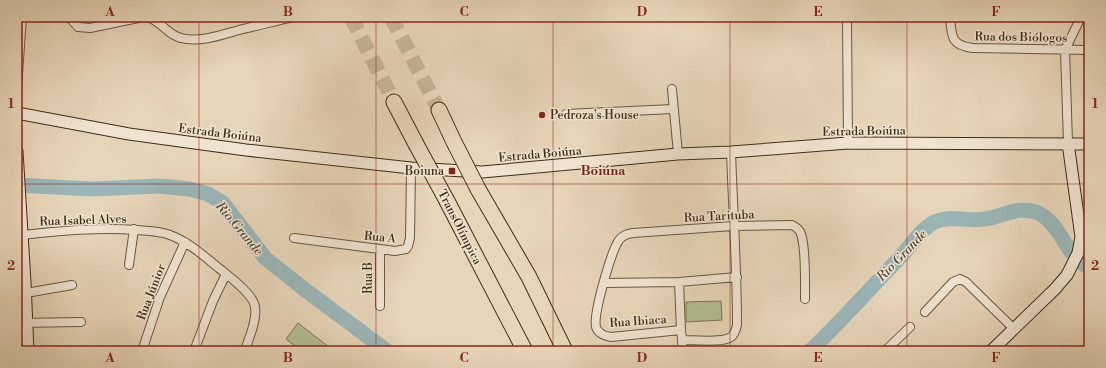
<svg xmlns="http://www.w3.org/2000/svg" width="1106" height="368" font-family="'Libre Bodoni',serif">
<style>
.green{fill:#b3be91;stroke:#7a7653}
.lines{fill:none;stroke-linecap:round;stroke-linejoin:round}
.river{stroke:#9ab6b8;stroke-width:15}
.highway-tunnel{stroke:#c6b498;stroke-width:15;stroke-dasharray:15 8;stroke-linecap:butt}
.street-casing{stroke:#6a583e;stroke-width:10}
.secondary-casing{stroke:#402e15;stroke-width:13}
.highway-casing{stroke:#402e15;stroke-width:17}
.street{stroke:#efe4d2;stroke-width:8}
.secondary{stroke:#efe4d2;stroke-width:11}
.highway{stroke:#e7d5b9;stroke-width:15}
.highway-bridge-casing{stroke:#402e15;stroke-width:17;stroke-linecap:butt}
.highway-bridge{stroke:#e7d5b9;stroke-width:15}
.grid{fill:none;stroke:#8f2418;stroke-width:1;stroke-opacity:0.55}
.poi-dot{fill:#8f2418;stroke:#efe4d2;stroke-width:1.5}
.labels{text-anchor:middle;stroke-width:3;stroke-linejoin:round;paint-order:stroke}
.street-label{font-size:12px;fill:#402e15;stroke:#efe4d2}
.poi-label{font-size:12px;fill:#402e15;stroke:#efe4d2;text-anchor:start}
.neighbourhood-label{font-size:13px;font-weight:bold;fill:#7a1f14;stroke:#efe4d2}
.water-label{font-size:13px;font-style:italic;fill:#524936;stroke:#efe4d2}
.neatline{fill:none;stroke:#8f2418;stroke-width:1.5}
.grid-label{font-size:13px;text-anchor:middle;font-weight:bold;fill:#8f2418}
</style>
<rect width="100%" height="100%" fill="#e7d5b9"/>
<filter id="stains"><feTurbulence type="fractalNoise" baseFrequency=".005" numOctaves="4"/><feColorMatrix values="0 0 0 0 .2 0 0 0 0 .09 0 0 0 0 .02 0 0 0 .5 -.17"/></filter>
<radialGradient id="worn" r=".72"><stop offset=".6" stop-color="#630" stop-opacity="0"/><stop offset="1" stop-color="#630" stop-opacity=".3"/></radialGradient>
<!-- green -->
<path class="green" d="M721,301L722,320L686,322V302Z
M298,323L329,347L325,351H301L286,339Z"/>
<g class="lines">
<!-- river -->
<path class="river" d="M17,185L93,189L159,186L190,189L208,194L223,203L265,258L304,289L387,351
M810,351C842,320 872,287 902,255C913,243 922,227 937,221C953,215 969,222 985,219C1004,216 1019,205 1038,213C1062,224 1065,257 1089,267"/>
<!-- highway-tunnel -->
<path class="highway-tunnel" d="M351,17L394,102
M391,17L439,110"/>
<defs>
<path id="street" d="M69,17L78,27L90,28L143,17
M147,17C161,20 167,35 181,38C199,43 221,35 239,30C257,26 275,21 293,17
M847,17L848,143
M950,17C952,36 950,45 973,48L1089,50
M17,89L22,17
M672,89L678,154
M566,114L673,109
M1068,143L1065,50L1081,17
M22,235C60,231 99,227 137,230C149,231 160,231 170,235C189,242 205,257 220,269C230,277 254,295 255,307C257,321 249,337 245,351
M294,238L395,251L406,249L408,246L410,238L411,168
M380,250V306
M129,265L134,229
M679,282L681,330L683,351
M604,283L679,282L737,277
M26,293L72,285
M925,312L953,282L960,279L966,282L1014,329
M17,323L81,322
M681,330L611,337C605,336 598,334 596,327C593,314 611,252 619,240C623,235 627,234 633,233L733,226L792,225C796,227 800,230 801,234C806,248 805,283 805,299
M682,340C694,340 723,343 731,337C735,334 736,330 737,325C737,267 733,210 731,152
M142,351L160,297L185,242
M194,351L213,301L226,274
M885,351L910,327"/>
<path id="secondary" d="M17,113L129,134L246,150L411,168L482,172L678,154L731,152L848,143L1089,144
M17,151L25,282L28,351
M991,351L1055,289L1067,275L1078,253L1081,237L1068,143"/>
<path id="highway" d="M394,102L416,144
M439,110L454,142
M478,189L529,277L565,351
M447,201L525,351"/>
</defs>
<!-- street casing -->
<use href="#street" class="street-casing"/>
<!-- secondary casing -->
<use href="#secondary" class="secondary-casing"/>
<!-- highway casing -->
<use href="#highway" class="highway-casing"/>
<!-- street -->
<use href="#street" class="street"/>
<!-- secondary -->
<use href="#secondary" class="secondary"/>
<!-- highway -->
<use href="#highway" class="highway"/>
<defs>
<path id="highway-bridge" d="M454,142L478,189
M416,144L447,201"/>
</defs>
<!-- highway-bridge casing -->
<use href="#highway-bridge" class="highway-bridge-casing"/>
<!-- highway-bridge -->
<use href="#highway-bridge" class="highway-bridge"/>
</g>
<!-- grid -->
<path class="grid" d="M199,17V351M376,17V351M553,17V351M730,17V351M907,17V351M17,184H1089"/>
<!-- markers -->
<g class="poi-dot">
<circle cx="542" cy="115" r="4"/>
<rect x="448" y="167" width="8" height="8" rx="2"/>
</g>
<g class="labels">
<!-- street labels -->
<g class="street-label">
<text transform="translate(1021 37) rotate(1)" y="4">Rua dos Biólogos</text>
<text transform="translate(864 131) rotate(-1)" y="4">Estrada Boiúna</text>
<text transform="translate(220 133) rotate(7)" y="4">Estrada Boiúna</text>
<text transform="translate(540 154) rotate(-5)" y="4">Estrada Boiúna</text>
<text transform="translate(719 216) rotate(-3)" y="4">Rua Tarituba</text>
<text transform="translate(83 220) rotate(-2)" y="4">Rua Isabel Alves</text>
<text transform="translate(460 227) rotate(63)" y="4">TransOlímpica</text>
<text transform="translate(380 237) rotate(5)" y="4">Rua A</text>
<text transform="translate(368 278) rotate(-90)" y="4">Rua B</text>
<text transform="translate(151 292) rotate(-69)" y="4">Rua Júnior</text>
<text transform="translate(638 321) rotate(-4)" y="4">Rua Ibiaca</text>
</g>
<!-- poi labels -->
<g class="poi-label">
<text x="550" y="119">Pedroza's House</text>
<text x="444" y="175" text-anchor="end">Boiuna</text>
</g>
<!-- neighbourhood labels -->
<g class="neighbourhood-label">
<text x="603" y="175">Boiúna</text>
</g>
<!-- water labels -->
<g class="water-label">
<text transform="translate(240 228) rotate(50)" y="5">Rio Grande</text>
<text transform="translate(901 255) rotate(-46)" y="5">Rio Grande</text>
</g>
</g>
<!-- margin -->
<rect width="1106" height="368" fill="none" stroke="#e7d5b9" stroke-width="44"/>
<rect x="22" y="22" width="1062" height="324" class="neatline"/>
<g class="grid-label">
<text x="110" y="16">A</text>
<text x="288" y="16">B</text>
<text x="464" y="16">C</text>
<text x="642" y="16">D</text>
<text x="818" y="16">E</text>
<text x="996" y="16">F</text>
<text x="11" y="108">1</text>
<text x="1095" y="108">1</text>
<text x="11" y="270">2</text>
<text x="1095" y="270">2</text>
<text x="110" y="362">A</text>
<text x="288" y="362">B</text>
<text x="464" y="362">C</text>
<text x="642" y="362">D</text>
<text x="818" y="362">E</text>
<text x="996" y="362">F</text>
</g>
<rect width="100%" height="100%" filter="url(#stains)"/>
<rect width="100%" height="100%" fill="url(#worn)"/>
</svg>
